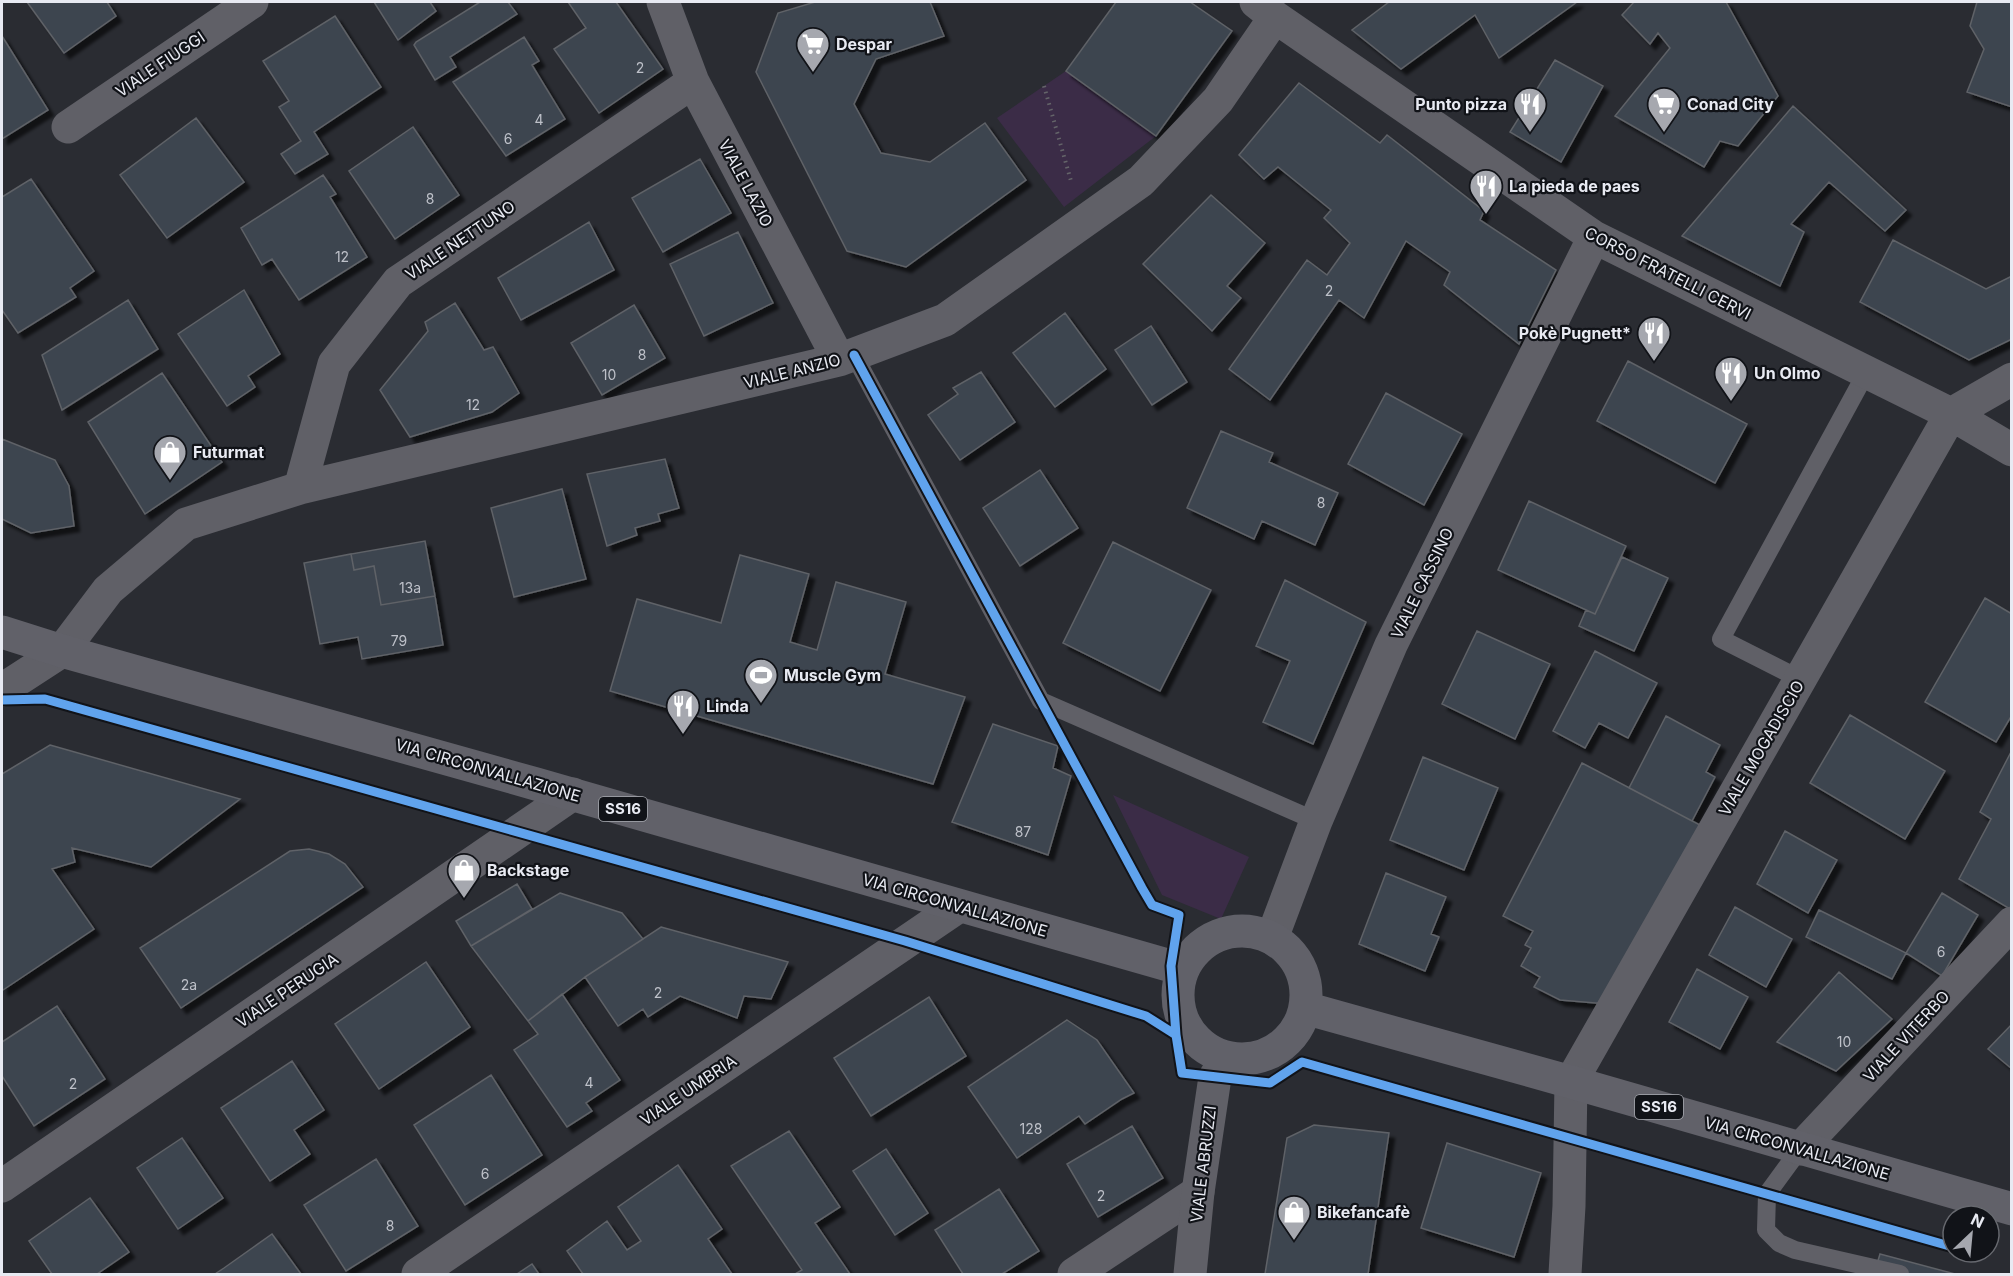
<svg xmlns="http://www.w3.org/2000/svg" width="2013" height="1276" font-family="Inter,sans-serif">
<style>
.green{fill:#3b2c47}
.building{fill:#3e454f;stroke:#5f6267;stroke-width:1.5;filter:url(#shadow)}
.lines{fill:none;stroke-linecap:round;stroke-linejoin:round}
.path{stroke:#646469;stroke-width:4;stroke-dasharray:1.5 4.5;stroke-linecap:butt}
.service{stroke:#606067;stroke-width:18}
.minor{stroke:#606067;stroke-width:33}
.tertiary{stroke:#606067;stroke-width:33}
.primary{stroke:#616169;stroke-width:33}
.cycleway-casing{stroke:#111318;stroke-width:13}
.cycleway{stroke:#60a3ed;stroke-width:9}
.labels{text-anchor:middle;stroke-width:4.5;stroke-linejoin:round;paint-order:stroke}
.number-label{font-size:14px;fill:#bec1c9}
.shield{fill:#111318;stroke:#a8aab1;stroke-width:1.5}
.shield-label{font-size:15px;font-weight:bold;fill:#e8eaf2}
.poi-label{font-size:16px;font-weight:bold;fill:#e8eaf2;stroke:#111318;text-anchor:start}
.street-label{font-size:16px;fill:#e8eaf2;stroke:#111318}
</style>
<defs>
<filter id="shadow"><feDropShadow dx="5.5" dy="5.5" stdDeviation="1.5" flood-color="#0009"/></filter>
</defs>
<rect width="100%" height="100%" fill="#2a2c32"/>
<!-- green -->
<path class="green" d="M1066,71L1156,136L1064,207L997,118Z
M1113,795L1249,857L1221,919L1162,895Z"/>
<!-- building -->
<path class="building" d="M27,2H107L116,16L64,53Z
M374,2H430L436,11L398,40Z
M480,2H508L517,14L450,57L456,67L435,80L414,45L416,42Z
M568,2H616L663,69L599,113L554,49L586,28Z
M815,2H930L944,36L876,59L854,104L881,153L930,162L985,123L1026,180L906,267L847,251L756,72L778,13Z
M1116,2H1190L1232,31L1156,136L1066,71Z
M1389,2H1577L1499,58L1475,15L1401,69L1352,30Z
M1634,2H1726L1778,96L1738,146L1720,141L1704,167L1615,116L1670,48L1658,33L1650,44L1622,15Z
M1977,2H2012V107L1967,92L1984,49L1970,26Z
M335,16L381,87L314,132L328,154L295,174L281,154L301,141L279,107L289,101L263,61Z
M2,36L48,110L2,139Z
M524,37L539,61L532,65L565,119L506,156L453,82Z
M1555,60L1603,86L1561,162L1510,132Z
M1299,83L1380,143L1387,135L1484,211L1480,220L1556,270L1519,344L1444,285L1450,272L1406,241L1364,318L1339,300L1270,400L1229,369L1307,260L1327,275L1350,243L1324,218L1331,210L1278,167L1264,179L1239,155Z
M1793,106L1906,210L1885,231L1829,182L1791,224L1804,232L1780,286L1682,236Z
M196,118L244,182L167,238L120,175Z
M413,127L459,195L395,239L349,171Z
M700,159L731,213L663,252L632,198Z
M323,175L336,194L330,197L367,257L299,300L272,259L262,265L241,228Z
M31,179L94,271L70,288L76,297L18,333L2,310V197Z
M1211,195L1265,243L1227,286L1241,298L1212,331L1143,264Z
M589,222L614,270L521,320L498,278Z
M738,232L773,303L704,336L670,264Z
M1893,240L1986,289L2012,276V339L1969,360L1860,302Z
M244,290L280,354L248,376L255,387L227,406L178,334Z
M128,300L158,349L62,410L42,355Z
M455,303L484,350L493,347L519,393L492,412L410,437L380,390L428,331L425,322Z
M634,305L665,358L602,395L571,343Z
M1065,313L1106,369L1055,407L1013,353Z
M1151,326L1187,382L1152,405L1115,350Z
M1628,361L1747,424L1715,483L1597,421Z
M981,372L1015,422L960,460L928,415L958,394L953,388Z
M162,373L222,462L145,514L88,422Z
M1386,393L1462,434L1424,505L1348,464Z
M1221,431L1273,453L1269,462L1338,493L1315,545L1262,521L1254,539L1187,508Z
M2,439L55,460L69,486L74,526L31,533L2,519Z
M665,459L679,508L658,514L660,521L635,528L637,535L607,546L587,474Z
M1040,470L1078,528L1020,566L983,508Z
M562,489L586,579L514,597L491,508Z
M1529,501L1626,546L1595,614L1498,570Z
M425,541L435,596L381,605L374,566L354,570L351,554Z
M1113,542L1211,590L1160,691L1063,643Z
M351,554L354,570L374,566L381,605L435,596L443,645L362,659L358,637L320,644L304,563Z
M740,555L809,574L790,642L817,650L836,582L906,602L885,674L965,697L933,784L610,691L637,599L721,623Z
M1622,557L1668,578L1634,651L1579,626L1586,610L1595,614Z
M1285,580L1366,622L1313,744L1263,722L1290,661L1256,646Z
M1985,598L2012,614V715L1996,742L1925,702Z
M1477,631L1550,664L1515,739L1442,704Z
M1595,651L1657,683L1628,738L1599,723L1585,748L1553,731Z
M1850,715L1945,771L1905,839L1810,783Z
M1666,716L1720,745L1706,772L1715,777L1692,821L1629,788Z
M993,724L1058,746L1053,768L1071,776L1048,855L952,822Z
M50,745L240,799L151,867L72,848L75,862L52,869L94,929L3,990L2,988V774Z
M2012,750V908L2010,909L1959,879L1991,819L1980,812Z
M1423,757L1498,788L1464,870L1390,840Z
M1582,763L1700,825L1607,1004L1560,1000L1534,987L1540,977L1521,966L1531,948L1525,945L1533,931L1503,916Z
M1785,831L1837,860L1808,913L1757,884Z
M309,849L329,854L345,864L363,887L181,1008L140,948L290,851Z
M1386,873L1446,897L1431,934L1439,937L1425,971L1359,944Z
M517,884L532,909L471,946L456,921Z
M560,893L622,913L643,939L585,977L528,1021L471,946Z
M1942,893L1978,915L1942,976L1906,953Z
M1735,907L1792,939L1766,987L1709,955Z
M1819,910L1906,953L1892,979L1806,937Z
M661,927L788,962L771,999L744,996L737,1018L680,996L648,1017L643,1009L618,1026L585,977Z
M426,962L470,1027L379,1089L335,1024Z
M1697,969L1748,997L1720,1049L1669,1022Z
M1839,972L1892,1019L1836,1071L1777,1042Z
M562,994L620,1080L586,1103L592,1111L567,1127L514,1050L538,1034L528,1021Z
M929,997L966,1056L871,1116L834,1058Z
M57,1006L105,1079L34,1126L2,1076V1042Z
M1067,1020L1097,1040L1134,1093L1122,1099L1085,1124L1079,1116L1017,1158L968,1087Z
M2012,1024V1069L1988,1049Z
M292,1061L324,1110L294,1130L310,1154L270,1181L221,1108Z
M491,1075L542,1155L465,1205L414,1125Z
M1314,1125L1389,1133L1368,1274H1265L1287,1138Z
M1132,1126L1163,1178L1098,1217L1067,1164Z
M789,1131L840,1207L815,1223L850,1274H795L802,1270L731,1166Z
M182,1138L223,1198L178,1229L137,1168Z
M1447,1143L1541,1173L1514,1257L1421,1228Z
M886,1149L928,1213L895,1235L853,1171Z
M376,1159L418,1226L346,1271L304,1205Z
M678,1165L722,1229L708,1239L732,1274H583L567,1251L607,1221L627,1250L641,1241L618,1207Z
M999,1189L1039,1251L1002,1274H963L935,1230Z
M90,1198L129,1252L97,1274H52L29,1241Z
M272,1234L301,1274H215L224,1268Z
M1880,1254L1955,1274H1874Z
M532,1264L539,1274H517Z"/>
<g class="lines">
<!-- path -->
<path class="path" d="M1044,86L1071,181"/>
<!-- service -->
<path class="service" d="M854,355L1041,701L1316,821
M1800,679L1721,639L1866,373
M1800,1149L1767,1194L1766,1230L1779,1243L1795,1250L1900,1274"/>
<!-- minor -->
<path class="minor" d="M663,2L693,82L839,360
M1256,2L1275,17L1594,237L1951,414L2012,450
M68,127L252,2
M300,488L334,364L398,282L693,82
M2,690L62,651L108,590L186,524L300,488L839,360L945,320L1141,181L1218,100L1275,17
M1272,938L1316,821L1391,645L1594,237
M1800,1149L2012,923
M2,1186L573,794
M418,1274L959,906
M1074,1274L1198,1192
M1565,1274L1569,1206L1571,1082L1951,414L2012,379"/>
<!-- tertiary -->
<path class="tertiary" d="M1190,1274L1198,1192L1215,1077L1227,1058"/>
<!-- primary -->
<path class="primary" d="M2,632L62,651L536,784L1171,966L1181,973
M1178 995a64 64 0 1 1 128 0a64 64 0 1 1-128 0Z
M1305,1008L1571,1082L2012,1209"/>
<defs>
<path id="cycleway" d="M854,355L1142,888L1152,905L1179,915L1171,966L1176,1035
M2,700L45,699L905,941L1146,1016L1176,1035L1182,1073L1270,1083L1302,1062L1953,1247"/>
</defs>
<!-- cycleway casing -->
<use href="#cycleway" class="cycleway-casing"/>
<!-- cycleway -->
<use href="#cycleway" class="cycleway"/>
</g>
<!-- icons -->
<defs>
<symbol id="supermarket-pin" viewBox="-11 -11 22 30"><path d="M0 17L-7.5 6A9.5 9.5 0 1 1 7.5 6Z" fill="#a6a8af" stroke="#111318"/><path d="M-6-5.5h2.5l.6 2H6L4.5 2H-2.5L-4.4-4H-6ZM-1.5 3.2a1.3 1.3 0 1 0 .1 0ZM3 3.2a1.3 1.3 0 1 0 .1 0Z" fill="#fff"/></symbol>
<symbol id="restaurant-pin" viewBox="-11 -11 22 30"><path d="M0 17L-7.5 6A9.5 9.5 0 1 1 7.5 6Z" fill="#a6a8af" stroke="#111318"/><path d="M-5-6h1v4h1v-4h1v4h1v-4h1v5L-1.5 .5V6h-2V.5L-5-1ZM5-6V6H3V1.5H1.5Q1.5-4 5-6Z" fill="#fff"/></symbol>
<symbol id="shop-pin" viewBox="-11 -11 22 30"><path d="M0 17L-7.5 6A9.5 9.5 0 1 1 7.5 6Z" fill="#a6a8af" stroke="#111318"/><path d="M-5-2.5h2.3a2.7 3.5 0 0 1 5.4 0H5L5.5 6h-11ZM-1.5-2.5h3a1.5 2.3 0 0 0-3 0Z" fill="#fff"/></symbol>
<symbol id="stadium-pin" viewBox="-11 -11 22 30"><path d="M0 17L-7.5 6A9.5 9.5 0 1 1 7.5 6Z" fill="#a6a8af" stroke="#111318"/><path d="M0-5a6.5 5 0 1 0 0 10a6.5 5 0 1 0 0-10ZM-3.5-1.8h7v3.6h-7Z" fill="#fff"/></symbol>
</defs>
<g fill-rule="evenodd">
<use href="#supermarket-pin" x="794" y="25" width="38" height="52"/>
<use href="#restaurant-pin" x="1511" y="85" width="38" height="52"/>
<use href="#supermarket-pin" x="1645" y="85" width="38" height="52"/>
<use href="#restaurant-pin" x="1467" y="167" width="38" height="52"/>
<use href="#restaurant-pin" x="1635" y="314" width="38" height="52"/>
<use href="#restaurant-pin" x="1712" y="354" width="38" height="52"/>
<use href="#shop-pin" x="151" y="433" width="38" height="52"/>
<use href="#stadium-pin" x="742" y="656" width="38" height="52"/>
<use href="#restaurant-pin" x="664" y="687" width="38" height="52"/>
<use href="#shop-pin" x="445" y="851" width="38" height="52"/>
<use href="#shop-pin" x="1275" y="1193" width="38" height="52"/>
</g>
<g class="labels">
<!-- number labels -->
<g class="number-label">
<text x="640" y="73">2</text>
<text x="539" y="125">4</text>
<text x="508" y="144">6</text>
<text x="430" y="204">8</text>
<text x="342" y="262">12</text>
<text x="1329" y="296">2</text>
<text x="642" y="360">8</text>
<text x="609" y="380">10</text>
<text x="473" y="410">12</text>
<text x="1321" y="508">8</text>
<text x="410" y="593">13a</text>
<text x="399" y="646">79</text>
<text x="1023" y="837">87</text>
<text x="1941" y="957">6</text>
<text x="189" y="990">2a</text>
<text x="658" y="998">2</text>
<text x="1844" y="1047">10</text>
<text x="589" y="1088">4</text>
<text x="73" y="1089">2</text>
<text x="1031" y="1134">128</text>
<text x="485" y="1179">6</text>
<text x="1101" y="1201">2</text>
<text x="390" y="1231">8</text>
</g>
<!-- shield labels -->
<g class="shield">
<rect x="599" y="797" width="48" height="24" rx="4.5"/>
<rect x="1635" y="1095" width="48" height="24" rx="4.5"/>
</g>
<g class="shield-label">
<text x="623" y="814">SS16</text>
<text x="1659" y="1112">SS16</text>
</g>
<!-- poi labels -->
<g class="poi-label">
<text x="836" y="50">Despar</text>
<text x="1507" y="110" text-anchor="end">Punto pizza</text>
<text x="1687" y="110">Conad City</text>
<text x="1509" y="192">La pieda de paes</text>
<text x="1631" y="339" text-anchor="end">Pokè Pugnett*</text>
<text x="1754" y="379">Un Olmo</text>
<text x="193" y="458">Futurmat</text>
<text x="784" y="681">Muscle Gym</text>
<text x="706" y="712">Linda</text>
<text x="487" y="876">Backstage</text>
<text x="1317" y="1218">Bikefancafè</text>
</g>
<!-- street labels -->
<g class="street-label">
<text transform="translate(160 64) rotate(-34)" y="6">VIALE FIUGGI</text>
<text transform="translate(746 183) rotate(62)" y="6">VIALE LAZIO</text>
<text transform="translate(460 240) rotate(-34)" y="6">VIALE NETTUNO</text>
<text transform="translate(1668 273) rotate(27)" y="6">CORSO FRATELLI CERVI</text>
<text transform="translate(792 371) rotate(-14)" y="6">VIALE ANZIO</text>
<text transform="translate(1422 583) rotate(-64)" y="6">VIALE CASSINO</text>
<text transform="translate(1761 748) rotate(-60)" y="6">VIALE MOGADISCIO</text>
<text transform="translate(488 770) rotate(16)" y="6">VIA CIRCONVALLAZIONE</text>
<text transform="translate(955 905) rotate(16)" y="6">VIA CIRCONVALLAZIONE</text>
<text transform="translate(287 990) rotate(-34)" y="6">VIALE PERUGIA</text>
<text transform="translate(1906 1036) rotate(-47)" y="6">VIALE VITERBO</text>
<text transform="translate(688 1090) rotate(-34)" y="6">VIALE UMBRIA</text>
<text transform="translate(1797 1148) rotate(16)" y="6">VIA CIRCONVALLAZIONE</text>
<text transform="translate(1203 1164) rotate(-83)" y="6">VIALE ABRUZZI</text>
</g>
</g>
<!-- border -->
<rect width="2013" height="1276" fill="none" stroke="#e8eaf2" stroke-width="6"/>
<!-- north arrow -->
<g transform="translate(1971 1234) rotate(26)"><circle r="28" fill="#111318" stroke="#67696f" stroke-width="1.5"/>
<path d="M0-4.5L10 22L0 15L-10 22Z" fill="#a6a8af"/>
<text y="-9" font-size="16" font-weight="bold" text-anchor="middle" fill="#e8eaf2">N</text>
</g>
</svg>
